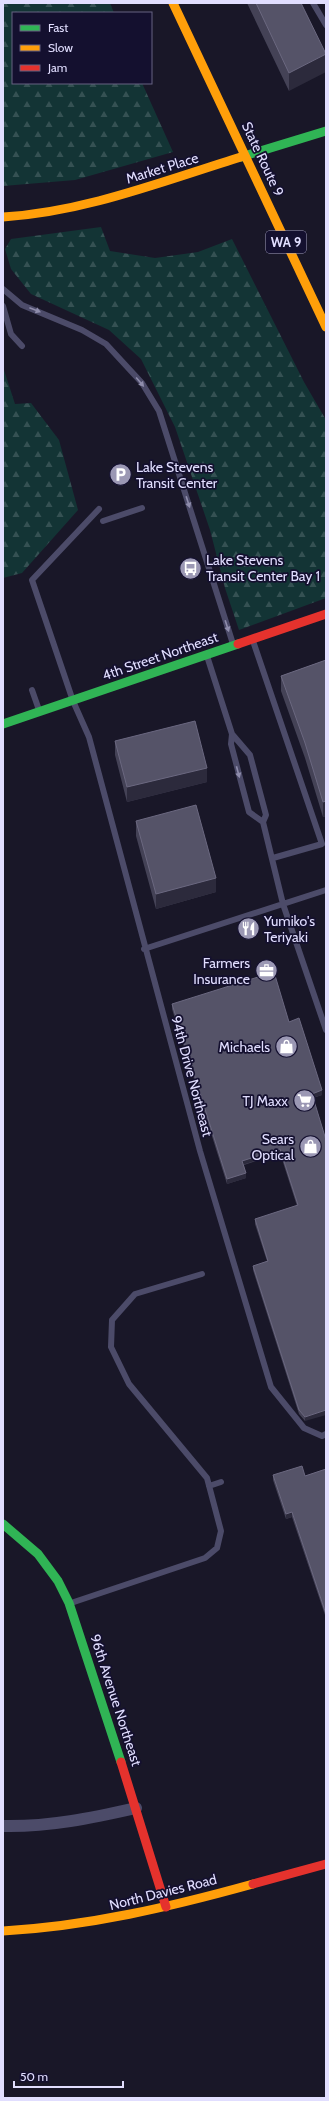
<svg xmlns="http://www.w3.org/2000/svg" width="329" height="2101" font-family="Cabin,sans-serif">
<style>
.forest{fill:url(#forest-firs)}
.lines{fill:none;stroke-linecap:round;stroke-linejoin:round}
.lane{stroke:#4c4b69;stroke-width:6}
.street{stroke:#4c4b69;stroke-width:12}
.fast{stroke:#30b455;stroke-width:9}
.slow{stroke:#ff9f0a;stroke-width:9}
.jam{stroke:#e5322d;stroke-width:9}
.wall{fill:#444256}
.shaded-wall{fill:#2c2a3c}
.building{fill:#555368;stroke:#6b6880}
.oneway{fill:#8f8dac}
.labels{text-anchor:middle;stroke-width:3.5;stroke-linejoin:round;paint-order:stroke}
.shield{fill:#14102f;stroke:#a4a0c1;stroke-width:1}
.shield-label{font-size:13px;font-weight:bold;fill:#e1deff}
.street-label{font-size:14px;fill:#e1deff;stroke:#14102f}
.poi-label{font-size:14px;fill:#e1deff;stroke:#14102f;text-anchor:end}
</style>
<defs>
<pattern id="forest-firs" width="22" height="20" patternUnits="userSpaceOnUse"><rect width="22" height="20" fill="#133435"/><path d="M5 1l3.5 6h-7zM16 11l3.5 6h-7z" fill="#355153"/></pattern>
</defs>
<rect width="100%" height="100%" fill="#191728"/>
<!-- forest -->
<path class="forest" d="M3,3H110L114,13H13V83H142L173,152L75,180L3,186Z
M101,227L110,251L155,258L198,252L232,239L304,382L326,420V598L239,630L225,588L210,530L175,427L141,359L109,330L31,294L11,269L5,249L11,239Z
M3,367L15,404L31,403L59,440L78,510L22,573L3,578Z"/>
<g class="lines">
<!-- lane -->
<path class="lane" d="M313,3L326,25
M3,289L22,305L82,330L106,344L142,383L159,411L233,644
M3,306L11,334L22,346
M99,509L32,580L73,701L89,737L200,1151L271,1387L304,1428L322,1436L326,1434
M103,521L142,508
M253,641L322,844L273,858
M207,656L232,734L250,755L266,815L263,822L283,904L326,1030
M32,690L39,710
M232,734L231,744L249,812L263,822
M144,949L326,890
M209,1486L221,1482
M71,1603L205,1558L217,1548L221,1531L207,1478L129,1384L111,1347L112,1320L135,1294L202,1274"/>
<!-- street -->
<path class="street" d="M3,1826C49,1827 92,1818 136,1808"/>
<!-- fast -->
<path class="fast" d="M241,157L326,131
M3,724L238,644
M3,1524L38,1554L58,1581L69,1603L121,1762"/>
<!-- slow -->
<path class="slow" d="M173,3L326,327
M3,217C85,212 163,181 241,157
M3,1931C89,1926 170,1907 253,1884"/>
<!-- jam -->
<path class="jam" d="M238,644L326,614
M121,1762L166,1907
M253,1884L326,1864"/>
</g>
<!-- wall -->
<path class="wall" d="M247,3H301L289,91Z
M326,660V816L323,817L305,758L281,691V676Z
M115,741L207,782L127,802L115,755Z
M136,821L216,892L156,909L136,836Z
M172,1004L289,1022L322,1095L313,1098L305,1421L299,1414L253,1270V1266L267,1261L255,1224V1219L297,1206L280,1153L244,1165L246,1178L227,1184L172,1009Z
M326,1469V1618L292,1517L286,1519L273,1480V1475L305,1476Z"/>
<!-- shaded-wall -->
<path class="shaded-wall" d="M326,54V72L289,91V73Z
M207,768V782L127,802V787Z
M326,801V816L323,817V802Z
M216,878V892L156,909V894Z
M322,1090V1095L312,1098V1094Z
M280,1149V1153L242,1165V1161Z
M246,1173V1178L227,1184V1179Z
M326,1410V1415L305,1421V1417Z
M292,1512V1517L286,1519V1514Z"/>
<!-- building -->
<path class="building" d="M256,3H301L326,54L289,73Z
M326,660V801L323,802L305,743L281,676Z
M195,721L207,768L127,787L115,741Z
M196,805L216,878L156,894L136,821Z
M274,972L289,1022L299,1018L322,1090L312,1094L326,1140V1410L305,1417L299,1410L253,1266L268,1261L255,1219L298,1205L280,1149L242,1161L246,1173L227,1179L172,1004Z
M302,1466L305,1476L326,1469V1614L292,1512L286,1514L273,1475Z"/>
<!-- one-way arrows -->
<defs><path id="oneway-solid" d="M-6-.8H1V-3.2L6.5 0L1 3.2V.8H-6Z"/></defs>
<g class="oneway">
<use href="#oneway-solid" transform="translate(35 310) rotate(21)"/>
<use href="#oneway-solid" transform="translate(140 382) rotate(50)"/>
<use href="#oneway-solid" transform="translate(188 502) rotate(72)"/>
<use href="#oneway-solid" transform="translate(227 626) rotate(72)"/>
<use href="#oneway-solid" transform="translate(238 772) rotate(75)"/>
</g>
<!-- icons -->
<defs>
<symbol id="parking-disc" viewBox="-11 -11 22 22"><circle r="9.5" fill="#9b98b4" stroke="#14102f"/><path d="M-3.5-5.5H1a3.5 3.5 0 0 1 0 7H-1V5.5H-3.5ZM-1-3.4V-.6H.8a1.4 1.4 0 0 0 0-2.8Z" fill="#fff"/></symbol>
<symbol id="bus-disc" viewBox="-11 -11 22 22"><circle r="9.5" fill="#9b98b4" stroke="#14102f"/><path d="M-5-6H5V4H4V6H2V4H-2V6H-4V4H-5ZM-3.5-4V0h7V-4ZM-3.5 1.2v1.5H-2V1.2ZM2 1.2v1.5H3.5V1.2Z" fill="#fff"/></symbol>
<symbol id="restaurant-disc" viewBox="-11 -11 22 22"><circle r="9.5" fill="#9b98b4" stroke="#14102f"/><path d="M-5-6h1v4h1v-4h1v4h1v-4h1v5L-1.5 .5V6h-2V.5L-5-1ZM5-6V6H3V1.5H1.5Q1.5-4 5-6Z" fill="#fff"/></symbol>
<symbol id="office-disc" viewBox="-11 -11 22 22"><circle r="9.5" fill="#9b98b4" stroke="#14102f"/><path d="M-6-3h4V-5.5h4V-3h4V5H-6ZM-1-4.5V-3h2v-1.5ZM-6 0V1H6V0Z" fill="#fff"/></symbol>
<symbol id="shop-disc" viewBox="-11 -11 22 22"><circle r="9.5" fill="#9b98b4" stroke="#14102f"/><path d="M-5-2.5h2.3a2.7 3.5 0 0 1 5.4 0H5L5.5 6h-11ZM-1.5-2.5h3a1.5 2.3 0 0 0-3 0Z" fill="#fff"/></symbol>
<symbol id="supermarket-disc" viewBox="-11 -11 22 22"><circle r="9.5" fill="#9b98b4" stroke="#14102f"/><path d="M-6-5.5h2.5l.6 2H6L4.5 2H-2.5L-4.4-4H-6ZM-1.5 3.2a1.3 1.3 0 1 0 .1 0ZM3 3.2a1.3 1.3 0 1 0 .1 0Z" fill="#fff"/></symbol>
</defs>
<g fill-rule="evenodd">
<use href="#parking-disc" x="108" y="462" width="25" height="25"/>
<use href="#bus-disc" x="178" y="556" width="25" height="25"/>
<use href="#restaurant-disc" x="236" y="916" width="25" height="25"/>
<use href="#office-disc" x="254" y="958" width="25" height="25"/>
<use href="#shop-disc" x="274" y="1034" width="25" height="25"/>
<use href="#supermarket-disc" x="292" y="1088" width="25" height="25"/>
<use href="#shop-disc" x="298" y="1134" width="25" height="25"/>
</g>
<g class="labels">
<!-- shield labels -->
<rect class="shield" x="266" y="231" width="40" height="22" rx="3"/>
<g class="shield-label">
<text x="286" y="247">WA 9</text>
</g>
<!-- street labels -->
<g class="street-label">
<text transform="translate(263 159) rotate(65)" y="5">State Route 9</text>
<text transform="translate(162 168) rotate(-17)" y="5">Market Place</text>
<text transform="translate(160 656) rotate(-19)" y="5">4th Street Northeast</text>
<text transform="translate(192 1076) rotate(75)" y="5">94th Drive Northeast</text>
<text transform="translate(116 1700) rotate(72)" y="5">96th Avenue Northeast</text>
<text transform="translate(163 1892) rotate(-14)" y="5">North Davies Road</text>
</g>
<!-- poi labels -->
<g class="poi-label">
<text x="136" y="472" text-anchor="start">Lake Stevens<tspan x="136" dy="16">Transit Center</tspan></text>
<text x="206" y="565" text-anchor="start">Lake Stevens<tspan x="206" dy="16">Transit Center Bay 1</tspan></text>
<text x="264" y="926" text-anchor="start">Yumiko's<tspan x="264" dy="16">Teriyaki</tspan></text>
<text x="250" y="968">Farmers<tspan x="250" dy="16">Insurance</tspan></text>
<text x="270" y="1052">Michaels</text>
<text x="288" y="1106">TJ Maxx</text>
<text x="294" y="1144">Sears<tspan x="294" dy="16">Optical</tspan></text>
</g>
</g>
<!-- border -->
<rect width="329" height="2101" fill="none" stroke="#e1deff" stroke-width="8"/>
<!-- legend -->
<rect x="12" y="12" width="140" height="72" fill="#14102f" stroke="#666282"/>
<rect x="20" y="25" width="20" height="6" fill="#30b455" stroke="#666282"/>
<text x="48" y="32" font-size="12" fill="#e1deff">Fast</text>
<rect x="20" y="45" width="20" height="6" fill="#ff9f0a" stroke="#666282"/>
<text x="48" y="52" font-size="12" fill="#e1deff">Slow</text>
<rect x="20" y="65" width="20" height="6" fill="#e5322d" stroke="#666282"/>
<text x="48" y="72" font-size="12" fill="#e1deff">Jam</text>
<!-- scale -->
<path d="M14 2081v6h109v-6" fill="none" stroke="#e1deff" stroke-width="2"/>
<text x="20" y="2081" font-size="12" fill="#e1deff" stroke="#14102f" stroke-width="3" paint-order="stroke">50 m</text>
</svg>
